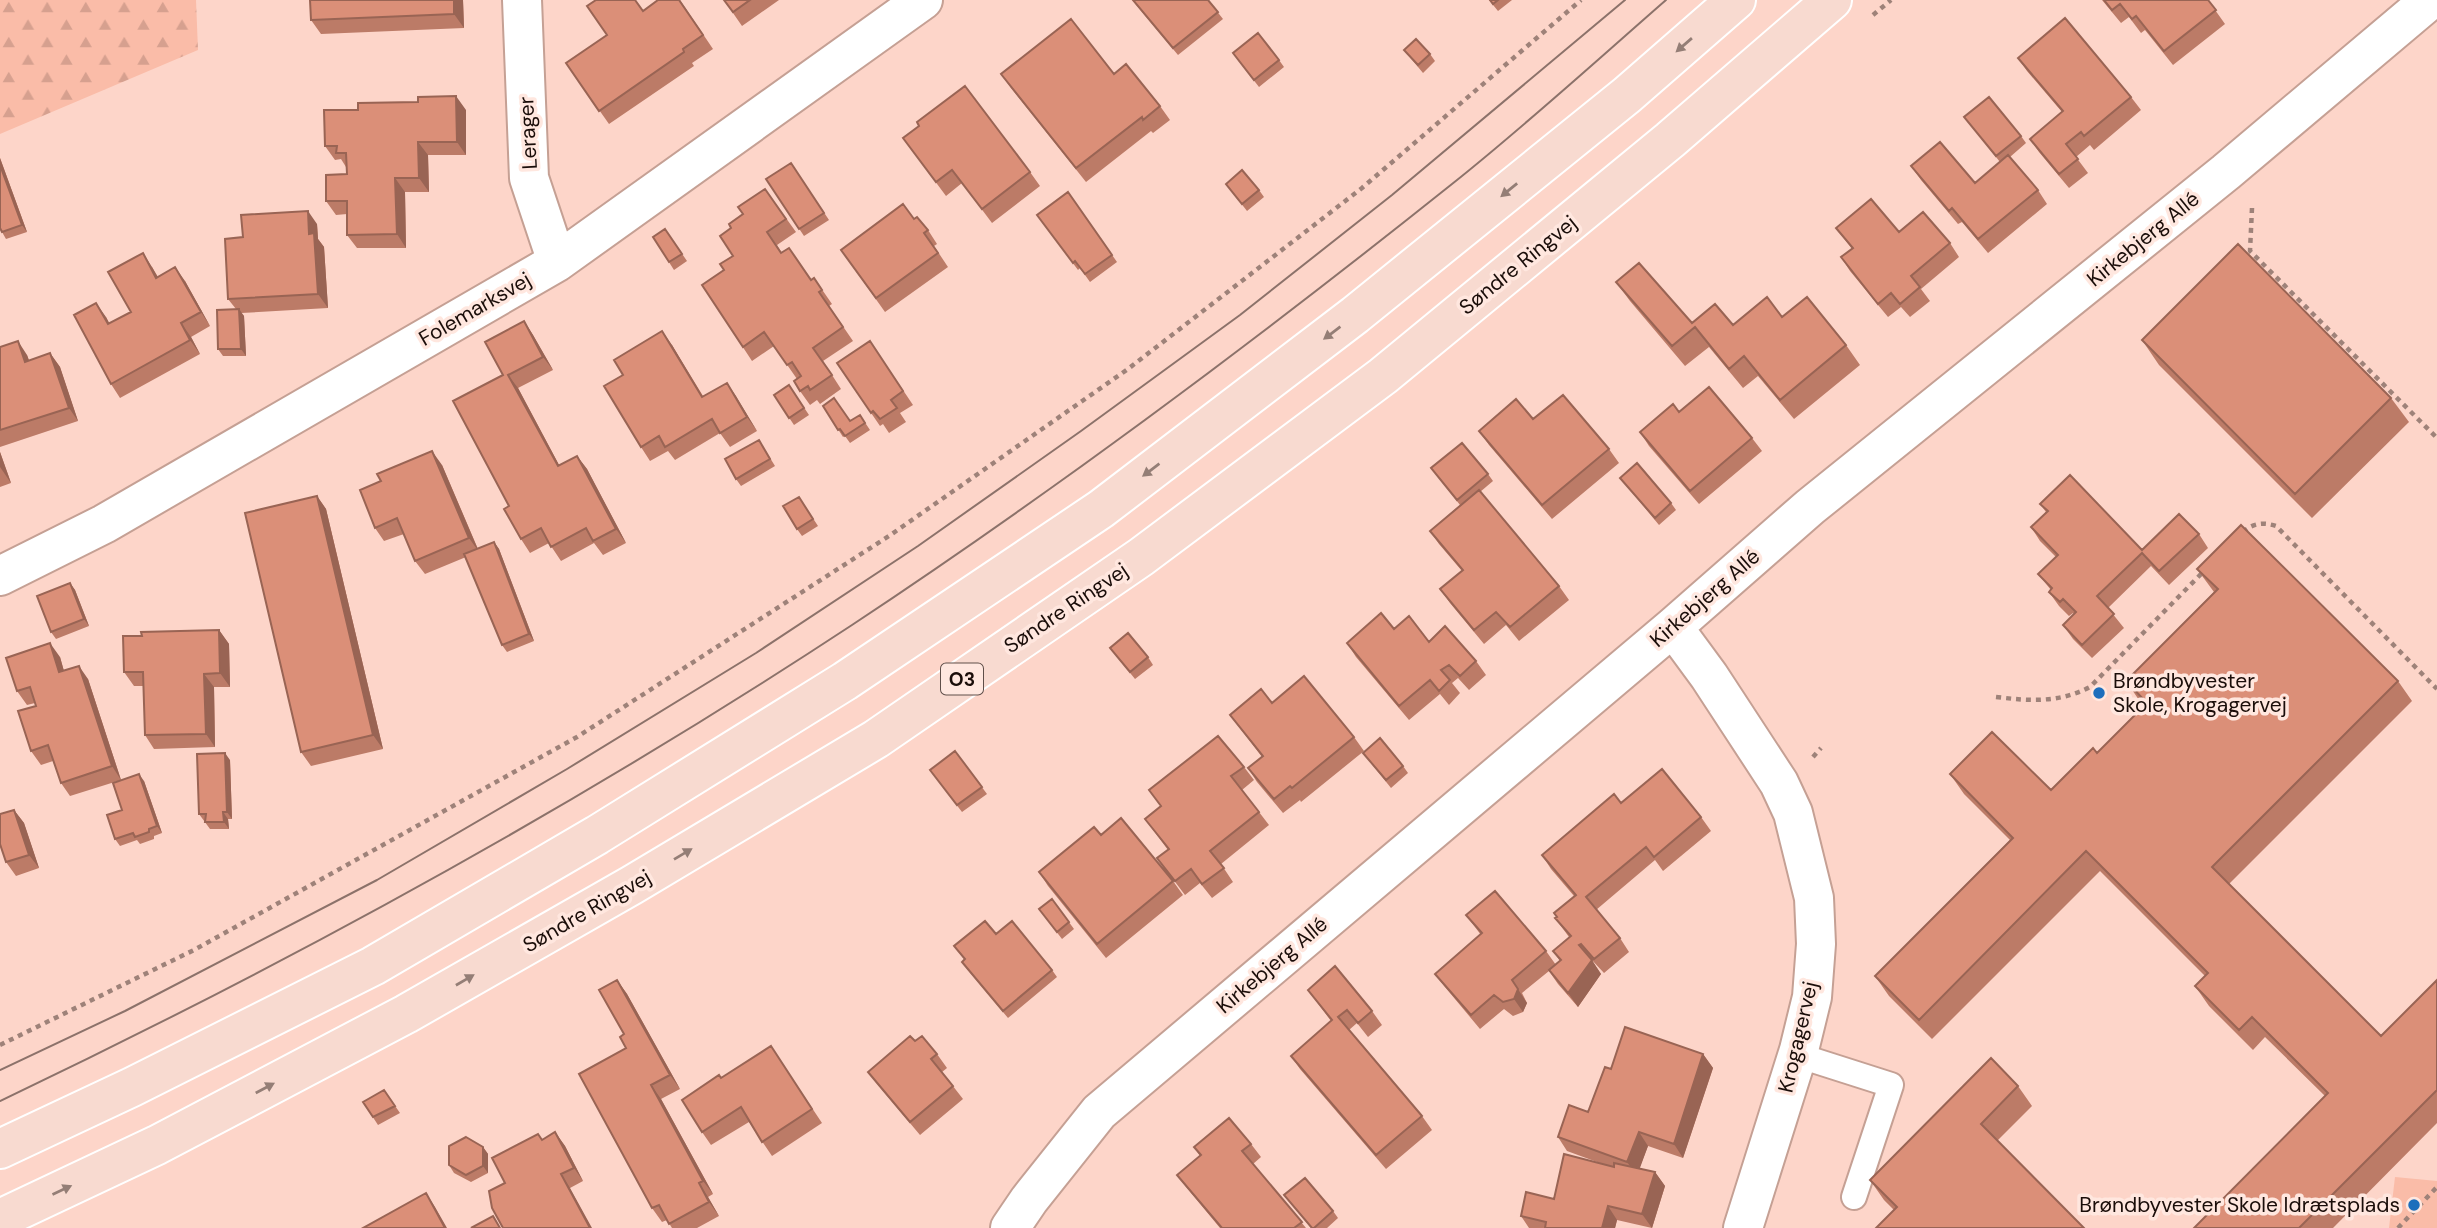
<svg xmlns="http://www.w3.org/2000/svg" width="2437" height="1228" font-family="'DM Sans',sans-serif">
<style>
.forest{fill:url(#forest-firs)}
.pitch{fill:#fabca8}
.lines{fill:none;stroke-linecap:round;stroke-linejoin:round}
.service-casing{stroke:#c5a094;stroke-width:28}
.minor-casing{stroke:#c5a094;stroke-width:42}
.primary-casing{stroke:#fff;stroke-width:42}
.path{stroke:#9e8279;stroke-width:4.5;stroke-dasharray:5 5;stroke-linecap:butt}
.service{stroke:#fff;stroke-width:24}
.minor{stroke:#fff;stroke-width:38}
.primary{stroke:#f8dad0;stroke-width:38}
.tram{stroke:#8c726a;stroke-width:2}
.wall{fill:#bc7b67}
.shaded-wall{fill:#996454}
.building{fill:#db8f78;stroke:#996454;stroke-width:2}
.oneway{fill:#947e76}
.poi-dot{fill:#1d6ebc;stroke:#ffe7df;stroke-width:2.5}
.labels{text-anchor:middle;stroke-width:7;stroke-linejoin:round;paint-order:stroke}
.shield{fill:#ffe7df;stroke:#5f4e49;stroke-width:2}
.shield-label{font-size:19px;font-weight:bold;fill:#1a0d09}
.street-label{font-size:21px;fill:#1a0d09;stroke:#ffe7df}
.poi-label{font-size:21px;fill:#1a0d09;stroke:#ffe7df;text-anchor:start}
</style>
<defs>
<pattern id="forest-firs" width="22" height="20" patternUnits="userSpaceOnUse" patternTransform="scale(1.75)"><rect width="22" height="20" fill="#fabca8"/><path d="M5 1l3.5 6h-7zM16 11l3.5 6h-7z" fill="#d6a08f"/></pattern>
</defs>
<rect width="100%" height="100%" fill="#fdd5c9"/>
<!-- forest -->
<path class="forest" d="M0,0H196L198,50L0,134Z"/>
<!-- pitch -->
<path class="pitch" d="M2395,1177L2437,1181V1228H2389Z"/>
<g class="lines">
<defs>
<path id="service" d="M1797,1055L1891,1085L1854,1197"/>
<path id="minor" d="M522,0L529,178L557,262
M0,576L104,524L557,262L923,0
M1673,627L1709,676L1779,783L1793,813L1814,898L1816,944L1812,997L1799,1050L1743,1228
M1010,1228L1029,1200L1099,1112L1673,627L1810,507L2226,172L2430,0"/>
<path id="primary" d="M0,1149L132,1087L373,966L597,835L845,681L1101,509L1355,315L1627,95L1736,0
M0,1219L157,1145L406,1014L632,885L876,739L1141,557L1383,376L1670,140L1832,0"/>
</defs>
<!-- service casing -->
<use href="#service" class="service-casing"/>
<!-- minor casing -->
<use href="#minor" class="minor-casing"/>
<!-- primary casing -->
<use href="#primary" class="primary-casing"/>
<!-- path -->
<path class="path" d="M1873,15L1891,0
M2252,208L2250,251L2437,438
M2243,532C2253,523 2264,522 2276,526L2437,689
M1996,697C2030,701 2059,703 2090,687L2205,570
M1813,757L1821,748
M0,1045L194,950L577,737L889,536L1128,369L1362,188L1581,0
M2398,1228L2437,1187"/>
<!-- service -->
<use href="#service" class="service"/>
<!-- minor -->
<use href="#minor" class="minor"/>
<!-- primary -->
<use href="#primary" class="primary"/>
<!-- tram -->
<path class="tram" d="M0,1070L125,1011L377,880L567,769L756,653L918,546L1081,431L1240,315L1392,195L1625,0
M0,1101C294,961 580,804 852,625C1059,488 1258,339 1452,184C1525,126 1595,62 1666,0"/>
</g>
<!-- wall -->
<path class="wall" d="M310,0H463L464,28L321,34L311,20Z
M680,0L713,49L692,63L694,66L609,124L566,63L643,11Z
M724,0H779L742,26Z
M1132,0H1208L1223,19L1178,55Z
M1489,0H1512L1498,11Z
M2102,0H2208L2225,24L2173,65L2145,30L2141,33L2129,17L2121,23Z
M1404,50L1430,54L1435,61L1423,73Z
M2018,58L2131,97L2141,110L2094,150L2090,145L2076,157L2088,173L2069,188L2039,152L2030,139L2062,112L2027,71Z
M1238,60H1279L1284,67L1259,87Z
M1001,74H1114L1160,106L1170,120L1153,133L1151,131L1086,182L1011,88Z
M466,110V155H428L429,192H405L406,248H357L347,235V214L336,215L326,201L347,174L346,167L341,159L335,160L325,146Z
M1964,117L2021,136L2026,143L2010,157L2038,190L2047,204L1988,253L1962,222L1958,224L1921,180L1911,166L1975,183L2000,162Z
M903,138L1030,172L1040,186L992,223L962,183L946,196Z
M0,158L27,232L6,239L2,232Z
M791,163L829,220L804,236L766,179Z
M1226,184L1259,190L1264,197L1247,211Z
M765,189L796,232L777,245L782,253L811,280L814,278L832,304L829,306L853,341L823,361L841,389L820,404L817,400L810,405L800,391L797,379L774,346L752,361L702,285L724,270L733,256L731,228Z
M1068,192L1117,262L1090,282L1080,268L1078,270L1037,215Z
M914,219L928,230L937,244L934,246L948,267L885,312L841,250Z
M317,224L318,239L324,247L328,308L241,313L244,316L246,356H223L218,349L236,309L228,299L243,237Z
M1836,228L1899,232L1950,243L1959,257L1921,289L1930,301L1910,317L1901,307L1888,317L1850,271L1841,257L1852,249Z
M665,229L687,261L674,270L653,237Z
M152,267L158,277L185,281L210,326L191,337L200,354L120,398L111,384L106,317L109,323L131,312Z
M1616,282L1692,323L1733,325L1782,317L1846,345L1860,365L1794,419L1758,376L1743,388L1709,347L1685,366L1630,301Z
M524,321L533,335L553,370L518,388L559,465L577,456L587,469L626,543L603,555L594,543L561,561L549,543L530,553L521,539L503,375Z
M2142,340L2391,398L2409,422L2312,518L2159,365Z
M870,341L913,405L900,413L906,422L889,433L883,424L880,426L837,363Z
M672,345L703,396L727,383L757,431L730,447L720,433L675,460L668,451L650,461L641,447Z
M0,347L27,355L29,361L50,353L60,367L78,421L0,447Z
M789,385L809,415L794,425L774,395Z
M823,406L850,421L860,415L870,430L850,443L845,436L843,437Z
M1679,412L1752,438L1762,451L1699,504L1649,446L1640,432Z
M1533,419L1609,449L1619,463L1552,519L1489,445L1479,431Z
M759,440L775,466L741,486L736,479Z
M0,452L11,483L0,487Z
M442,465L478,549L494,542L499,549L534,641L507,652L502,645L466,557L425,574L415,561L404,534L384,541L375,528Z
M1431,468L1488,474L1493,481L1480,492L1559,586L1569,600L1519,641L1506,625L1484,644L1450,603L1440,589L1462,571L1439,544L1430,531L1460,505Z
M1620,478L1671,503L1676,510L1659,525Z
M317,496L326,509L383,749L311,766L301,752Z
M799,497L818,526L802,536L797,529Z
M2040,504L2142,550L2199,534L2208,548L2169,585L2151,566L2108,608L2124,628L2092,658L2073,639L2063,625L2074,614L2073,613L2069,616L2059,606L2049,592L2051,590L2038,574L2056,557L2040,541L2031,527L2046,512Z
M2197,569L2398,681L2412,701L2229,884L2381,1036L2437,980V1123L2333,1228H2194L2325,1096L2265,1037L2253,1050L2209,1006L2195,986L2205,976L2100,871L1932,1039L1889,996L1875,976L2010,840L1964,794L1950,774L2051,790L2097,753L2144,705L2139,700L2126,681L2214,592Z
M70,583L75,590L89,626L56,639L51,632Z
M1394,629L1476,661L1486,675L1469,690L1458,678L1452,683L1460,693L1449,705L1440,694L1409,720L1356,657L1347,643Z
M219,630L229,644L230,687H214L215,747L154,749L145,735L144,686H134L124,672L142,636Z
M1110,648L1148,657L1153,665L1135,679Z
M60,657L64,671L88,679L121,780L70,796L61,783L53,761L41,765L31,751L36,706L35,703L27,705L17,691Z
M1272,703L1354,737L1364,751L1301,802L1300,800L1283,813L1257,782L1248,768L1262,757L1230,715Z
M955,751L987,794L962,812L930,770Z
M1363,753L1403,766L1408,773L1391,788Z
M230,760L232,819H228L229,829H210L199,814Z
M1244,767L1254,780L1242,790L1269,825L1221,864L1233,882L1212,898L1200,883L1185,895L1157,858L1168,850L1145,819L1161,806L1149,790Z
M144,781L162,833L154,836V839L140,844L137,840L120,846L115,839L122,810Z
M1621,803L1701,817L1711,831L1663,871L1655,860L1596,910L1620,938L1629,952L1604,973L1590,958L1601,974L1578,1007L1558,984L1549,971L1522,993L1527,1003L1523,1012L1513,1016L1504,1009L1480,1029L1445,987L1435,974L1481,935L1466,915L1546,951L1556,965L1560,961L1553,951L1569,937L1555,918L1556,917L1554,913L1574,896L1551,869L1542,855Z
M14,810L24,823L39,868L16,876L6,862Z
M1101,835L1173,881L1183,895L1106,958L1048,886L1039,872Z
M1052,899L1074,929L1062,939L1039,909Z
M996,934L1052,970L1057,977L1008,1018L967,969L962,962L965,960L954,946Z
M617,980L627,994L680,1089L661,1099L713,1194L708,1197L719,1216L697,1228H672L667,1220L662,1222L652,1208L624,1034Z
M1308,990L1372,1011L1382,1025L1368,1037L1357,1023L1349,1030L1422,1116L1432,1130L1386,1169L1300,1069L1291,1056L1331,1021Z
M915,1041L937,1054L947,1068L942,1072L963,1099L920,1135L878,1085L868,1072Z
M1703,1054L1713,1068L1683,1158L1648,1146L1639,1169L1655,1172L1665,1186L1652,1228L1617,1220L1615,1228H1529L1521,1216L1554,1199L1608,1166L1567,1151L1558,1137L1588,1112L1611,1069Z
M780,1060L822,1123L772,1156L749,1122L711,1145L702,1132L721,1078Z
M2018,1086L2032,1106L1997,1141L1894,1210L1884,1200L1870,1180Z
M384,1090L400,1113L378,1125L363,1102Z
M555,1132L565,1146L583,1181L570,1188L505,1183L542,1140Z
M1251,1144L1261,1157L1253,1164L1306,1228H1220L1187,1188L1177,1175L1200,1156L1194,1147Z
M483,1147L488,1154V1173L471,1182L454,1173L449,1165Z
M1284,1195L1333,1211L1338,1218L1327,1228H1311Z"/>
<!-- shaded-wall -->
<path class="shaded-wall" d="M454,0H463L464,28L454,14Z
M456,96L466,110V155L457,142Z
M418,142L428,155L429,192L419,178Z
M0,158L27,232L22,225L0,165Z
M395,178L405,192L406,248L397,234Z
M308,211L317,224L318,239L324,247L328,308L318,294L309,234Z
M143,253L152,267L166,292L156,278Z
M175,267L185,281L210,326L201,312Z
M96,303L106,317L117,338L108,324Z
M239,309L244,316L246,356L241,349Z
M524,321L533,335L553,370L543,357Z
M181,323L191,337L200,354L190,340Z
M662,331L672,345L711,411L702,397Z
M18,341L27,355L35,376L25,362Z
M50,353L60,367L78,421L69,408Z
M508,375L518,388L567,480L558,466Z
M727,383L736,396L757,431L747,417Z
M432,451L442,465L479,552L469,538Z
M0,452L11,483L0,467Z
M577,456L587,469L626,543L616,529Z
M317,496L326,509L383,749L373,735Z
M494,542L499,549L534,641L529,634Z
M70,583L75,590L89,626L84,619Z
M219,630L229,644L230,687L220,673Z
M50,643L60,657L68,686L59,672Z
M79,666L88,679L121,780L112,766Z
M204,674L214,687L215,747L206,734Z
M225,753L230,760L232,819L227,812Z
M139,774L144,781L162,833L157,826Z
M14,810L24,823L39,868L29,855Z
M223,812L228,819L229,829L224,822Z
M1592,960L1601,974L1578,1007L1568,993Z
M617,980L627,994L680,1089L670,1075Z
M1512,980L1527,1003L1523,1012L1514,999Z
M1703,1054L1713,1068L1683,1158L1674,1144Z
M651,1085L661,1099L713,1194L703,1181Z
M555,1132L565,1146L583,1181L574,1168Z
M1639,1132L1648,1146L1637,1176L1627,1162Z
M483,1147L488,1154V1173L483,1166Z
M1655,1172L1665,1186L1652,1228L1642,1214Z
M561,1174L570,1188L592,1228H590Z
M699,1183L708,1197L719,1216L709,1202Z
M426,1193L435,1207L447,1228H445Z
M1608,1206L1617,1220L1615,1228H1602Z"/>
<!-- building -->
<path class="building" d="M310,0H454V14L311,20Z
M596,0H635L643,11L658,0H679L703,35L683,49L684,52L599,111L566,63L607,35L587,6Z
M724,0H750L733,12Z
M1133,0H1208L1218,12L1173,48Z
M1490,0H1498L1493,4Z
M2104,0H2208L2216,10L2164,51L2136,16L2132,19L2120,4L2112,10Z
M2065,18L2131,97L2084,136L2081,132L2066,144L2078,159L2059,174L2030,139L2063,111L2018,58Z
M1071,19L1114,74L1126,64L1160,106L1143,120L1142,117L1076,168L1001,74Z
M1258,33L1279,60L1254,80L1233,53Z
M1416,39L1430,54L1418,65L1404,50Z
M965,86L1030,172L982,209L952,170L936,182L903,138L919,126L917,122Z
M456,96L457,142H418L419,178H395L397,234L347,235V201H326V175L347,174L346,153H336L337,146H325L324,110H358V103L418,102V97Z
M1989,97L2021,136L1996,156L1964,117Z
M1940,142L1975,183L2008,155L2038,190L1978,239L1952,208L1949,211L1911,166Z
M791,163L824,213L799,229L766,179Z
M0,165L22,225L2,232L0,228Z
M1242,170L1259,190L1242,204L1226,184Z
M765,189L786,219L767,232L781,253L789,248L811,280L814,278L822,290L819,292L843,327L813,348L832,375L810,390L808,386L800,391L794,381L801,376L792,362L787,365L764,332L743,347L702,285L724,270L720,264L733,256L720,236L731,228L729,224L743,214L738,207Z
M1068,192L1112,255L1085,274L1075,261L1073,263L1037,215Z
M1871,199L1899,232L1923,212L1950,243L1911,276L1920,287L1900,304L1891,293L1878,304L1841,257L1853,248L1836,228Z
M903,204L914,219L917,217L928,230L924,233L938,253L876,298L841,250Z
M308,211L309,234L314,233L318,294L228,299L225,239L243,237L241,215Z
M665,229L682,254L669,262L653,237Z
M2238,244L2391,398L2295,494L2142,340Z
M143,253L156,278L175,267L201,312L181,323L190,340L111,384L74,315L96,303L108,324L131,312L108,272Z
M1639,263L1692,323L1715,304L1733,325L1767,297L1782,317L1807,297L1846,345L1780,400L1744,356L1729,369L1695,327L1672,346L1616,282Z
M239,309L241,349H218L217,310Z
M524,321L543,357L508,375L558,466L577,456L616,529L593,541L586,528L551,547L541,528L521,539L504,509L509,506L453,401L503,375L485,342Z
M662,331L702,397L727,383L747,417L720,433L712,419L665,447L659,436L641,447L604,386L623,375L614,360Z
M18,341L25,362L50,353L69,408L0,430V347Z
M870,341L903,391L891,400L897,408L880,419L873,411L871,413L837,363Z
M789,385L804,408L789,418L774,395Z
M1709,387L1752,438L1690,491L1640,432L1673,404L1679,412Z
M1563,395L1609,449L1542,505L1479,431L1516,399L1533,419Z
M834,398L850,421L860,415L865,423L845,436L840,429L838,430L823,406Z
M759,440L770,459L736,479L725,459Z
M1462,443L1488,474L1457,500L1431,468Z
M432,451L469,538L415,561L397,518L375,528L360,490L381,481L377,474Z
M1637,463L1671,503L1655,518L1620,478Z
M2070,475L2142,550L2179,514L2199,534L2159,571L2142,553L2097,596L2114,614L2082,645L2063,625L2076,612L2063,599L2060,602L2049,592L2052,588L2038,574L2058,555L2031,527L2048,511L2040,504Z
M1479,490L1559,586L1510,627L1496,612L1474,630L1440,589L1463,570L1430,531Z
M317,496L373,735L301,752L245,513Z
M799,497L813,519L797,529L783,506Z
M2241,525L2398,681L2212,867L2381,1036L2437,980V1090L2299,1228H2194L2328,1093L2252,1017L2239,1030L2195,986L2208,973L2086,851L1919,1020L1875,976L2013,838L1950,774L1992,732L2051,790L2093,748L2097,753L2147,703L2126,681L2218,589L2197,569Z
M494,542L529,634L502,645L464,554Z
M70,583L84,619L51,632L37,596Z
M1381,613L1394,629L1409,616L1429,642L1445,626L1476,661L1460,676L1449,665L1441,670L1450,680L1439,691L1430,680L1399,706L1347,643Z
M219,630L220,673L204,674L206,734L145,735L143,672H124L123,636H142L141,632Z
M1128,633L1148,657L1130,672L1110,648Z
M50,643L59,672L79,666L112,766L61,783L48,745L31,751L18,711L36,706L30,687L17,691L6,658Z
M1304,676L1354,737L1292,788L1290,786L1274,799L1248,768L1263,756L1230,715L1261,689L1272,703Z
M1218,736L1244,767L1231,776L1259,812L1210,851L1224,868L1202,884L1191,869L1175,881L1157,858L1169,849L1145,819L1161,806L1149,790Z
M1380,738L1403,766L1386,780L1363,753Z
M955,751L982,787L957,805L930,770Z
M225,753L227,812H223L224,822H205L206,814H199L197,754Z
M1662,769L1701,817L1654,857L1646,847L1586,897L1620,938L1594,959L1581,944L1579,945L1592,960L1568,993L1549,970L1561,960L1553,951L1571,936L1555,918L1557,917L1554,913L1576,895L1542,855L1614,794L1621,803Z
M139,774L157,826L149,829V832L135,837L133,833L115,839L107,815L122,810L113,783Z
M14,810L29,855L6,862L0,844V814Z
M1121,818L1173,881L1097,944L1039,872L1094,827L1101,835Z
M1495,891L1546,951L1512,980L1518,989L1514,999L1503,1002L1494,995L1471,1015L1435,974L1482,933L1466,915Z
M1052,899L1069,922L1057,932L1039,909Z
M985,921L996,934L1012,921L1052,970L1003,1011L962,962L965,959L954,946Z
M1335,966L1372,1011L1358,1023L1347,1010L1338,1017L1422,1116L1376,1155L1291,1056L1332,1020L1308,990Z
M617,980L670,1075L651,1085L703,1181L699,1183L709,1202L669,1224L659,1205L652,1208L579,1074L626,1048L620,1037L624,1034L599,990Z
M1625,1027L1703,1054L1674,1144L1639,1132L1627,1162L1558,1137L1569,1105L1588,1112L1605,1067L1611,1069Z
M910,1036L915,1041L922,1036L937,1054L931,1059L953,1086L910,1122L868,1072Z
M771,1046L812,1109L762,1142L741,1107L702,1132L682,1100L719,1075L721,1078Z
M1991,1058L2018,1086L1981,1124L2084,1228H1876L1897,1207L1870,1180Z
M384,1090L395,1106L373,1117L363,1102Z
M1229,1118L1251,1144L1242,1151L1302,1222L1294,1228H1222L1177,1175L1201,1155L1194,1147Z
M555,1132L574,1168L561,1174L590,1228H503L492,1208L489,1191L505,1183L492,1158L538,1134L542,1140Z
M466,1137L483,1147V1166L466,1175L449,1165V1146Z
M1564,1154L1614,1167V1163L1655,1172L1642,1214L1608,1206L1602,1228H1545L1546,1222L1521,1216L1526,1192L1554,1199Z
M1305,1178L1333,1211L1314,1228H1312L1284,1195Z
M426,1193L445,1228H363Z
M493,1216L500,1228H471Z"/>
<!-- one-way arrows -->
<defs><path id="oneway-solid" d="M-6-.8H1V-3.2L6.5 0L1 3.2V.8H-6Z" transform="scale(1.75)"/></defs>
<g class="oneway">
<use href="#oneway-solid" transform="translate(1684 45) rotate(139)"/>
<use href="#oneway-solid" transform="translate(1509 190) rotate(141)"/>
<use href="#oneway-solid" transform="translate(1332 333) rotate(143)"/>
<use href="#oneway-solid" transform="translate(1151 470) rotate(143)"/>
<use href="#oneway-solid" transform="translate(683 854) rotate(-31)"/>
<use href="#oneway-solid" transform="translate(465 980) rotate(-30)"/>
<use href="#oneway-solid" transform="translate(265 1088) rotate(-28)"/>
<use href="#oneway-solid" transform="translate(62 1190) rotate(-25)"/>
</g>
<!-- markers -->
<g class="poi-dot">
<circle cx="2099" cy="693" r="7"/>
<circle cx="2414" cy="1205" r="7"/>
</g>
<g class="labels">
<!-- shield labels -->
<rect class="shield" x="941" y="663.5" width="42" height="31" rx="5"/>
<g class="shield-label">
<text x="962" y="686">O3</text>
</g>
<!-- street labels -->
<g class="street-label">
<text transform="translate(528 133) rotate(-93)" y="7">Lerager</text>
<text transform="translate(2143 239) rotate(-39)" y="7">Kirkebjerg Allé</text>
<text transform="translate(1518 265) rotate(-39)" y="7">Søndre Ringvej</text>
<text transform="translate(475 309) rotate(-30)" y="7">Folemarksvej</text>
<text transform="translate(1705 598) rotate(-41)" y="7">Kirkebjerg Allé</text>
<text transform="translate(1066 608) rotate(-34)" y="7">Søndre Ringvej</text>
<text transform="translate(587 911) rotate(-30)" y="7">Søndre Ringvej</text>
<text transform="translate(1272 965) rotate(-40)" y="7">Kirkebjerg Allé</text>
<text transform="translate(1798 1037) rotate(-77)" y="7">Krogagervej</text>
</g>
<!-- poi labels -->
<g class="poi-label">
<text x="2113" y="688">Brøndbyvester<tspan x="2113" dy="24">Skole, Krogagervej</tspan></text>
<text x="2400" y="1212" text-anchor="end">Brøndbyvester Skole Idrætsplads</text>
</g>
</g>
</svg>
